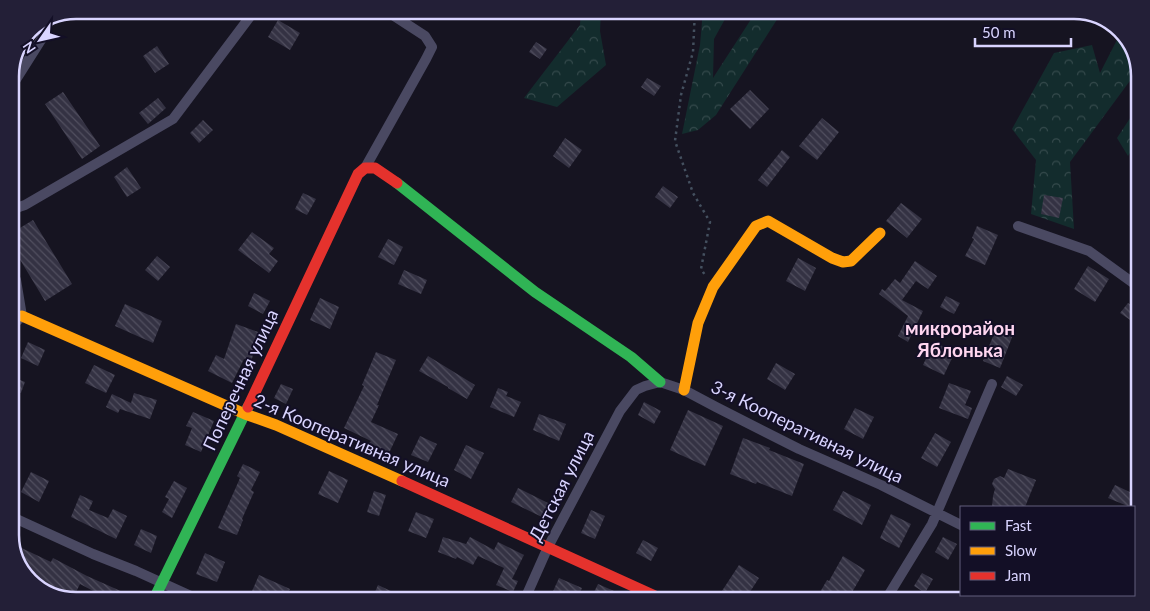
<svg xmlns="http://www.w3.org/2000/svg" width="1150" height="611" font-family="Lato,sans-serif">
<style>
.forest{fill:url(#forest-crowns)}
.building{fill:url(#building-back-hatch)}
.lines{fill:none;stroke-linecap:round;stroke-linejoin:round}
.path{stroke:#44505f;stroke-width:2.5;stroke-dasharray:2.5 4;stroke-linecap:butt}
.street{stroke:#4a4962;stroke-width:10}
.fast{stroke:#30b455;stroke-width:11}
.slow{stroke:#ff9f0a;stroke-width:11}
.jam{stroke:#e5322d;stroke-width:11}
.labels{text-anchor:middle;stroke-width:4;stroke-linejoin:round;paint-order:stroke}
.street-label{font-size:18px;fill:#d9d4ff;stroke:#130f26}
.neighbourhood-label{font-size:19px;font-weight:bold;fill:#ffd6f0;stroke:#130f26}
.rim{fill:none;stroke:#d9d4ff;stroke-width:2.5}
</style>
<defs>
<pattern id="forest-crowns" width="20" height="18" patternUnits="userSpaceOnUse" patternTransform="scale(1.25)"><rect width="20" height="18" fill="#132c2d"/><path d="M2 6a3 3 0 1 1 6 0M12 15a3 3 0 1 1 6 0" fill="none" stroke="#354a4c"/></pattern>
<pattern id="building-back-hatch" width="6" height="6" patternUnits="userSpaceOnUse" patternTransform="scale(1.25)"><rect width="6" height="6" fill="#343243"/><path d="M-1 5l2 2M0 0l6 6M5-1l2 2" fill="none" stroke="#514f5f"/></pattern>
</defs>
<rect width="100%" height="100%" fill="#161421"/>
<!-- forest -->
<path class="forest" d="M581,10H601L600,31L606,65L557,107L524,98L580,25Z
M703,10H730L714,39L713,78L757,10H783L716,115L698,130L682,134L700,45Z
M1121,32L1129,40L1140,72V78L1135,74L1070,162L1074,229L1031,214L1036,160L1012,129L1054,53L1092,45L1100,73Z
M1140,103V137L1128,156L1117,138Z"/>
<!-- building -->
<path class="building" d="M278,20L300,33L290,50L268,37Z
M536,42L547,49L540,59L529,52Z
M157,46L169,64L155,73L143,56Z
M647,78L661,86L654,96L641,87Z
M750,90L769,109L750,129L730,109Z
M63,92L100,146L82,159L45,104Z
M158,98L166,108L148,124L139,113Z
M822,118L839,132L817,160L799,146Z
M203,120L213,130L199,143L190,133Z
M565,138L582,150L569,168L553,156Z
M782,150L790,157L767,187L758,180Z
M127,167L141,188L127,197L114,177Z
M663,186L678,197L670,208L655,197Z
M303,193L316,199L307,215L295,209Z
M1044,195L1063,198L1059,218L1041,214Z
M901,203L922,219L907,238L886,221Z
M33,220L72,284L45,301L10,243V234Z
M977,226L998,235L985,265L965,256L974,239L972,238Z
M252,232L274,248L269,254L278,261L269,273L238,250Z
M388,239L403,247L394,265L378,257Z
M157,256L170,267L158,281L145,270Z
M798,258L816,268L805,291L786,281Z
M915,261L937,276L928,289L916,281L902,300L923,311L908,342L898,336L908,316L879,294L882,289L885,291L895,279L900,283Z
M1088,266L1109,279L1095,302L1074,289Z
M404,270L427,280L421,294L398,284Z
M254,293L270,301L263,314L248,306Z
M946,296L960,303L954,314L940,307Z
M320,298L339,307L330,329L310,320Z
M1128,303L1140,311L1133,322L1120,313Z
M125,304L162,321L153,343L115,326Z
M236,324L261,333L251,361L244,359L232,383L208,371L216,355L224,359Z
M996,329L1013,335L1000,368L983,361Z
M28,342L45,350L38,366L21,358Z
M934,342L955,352L944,375L923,365Z
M376,352L396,360L377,405H379L371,422L398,434L389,453L369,443L371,441L344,428L364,386L362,385Z
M428,356L475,385L467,399L448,388V387L419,371Z
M776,363L795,374L785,390L767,379Z
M94,365L115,375L106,393L85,383Z
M10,376L25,382L21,393L10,389Z
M1007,376L1023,385L1016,396L1001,387Z
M949,383L971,391L965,405L972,408L968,419L939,408Z
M281,384L293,389L286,404L274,398Z
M498,388L508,392L506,396L521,402L514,417L490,407Z
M134,393L157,400L150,419L120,409L118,413L106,407L112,394L131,403Z
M644,402L661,411L654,424L638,415Z
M855,408L874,417L863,439L844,429Z
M688,410L723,426L705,466L670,450Z
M193,412L214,421L201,452L185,445L192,428L186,426Z
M539,414L566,424L559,441L533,430Z
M935,433L951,442L937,467L921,458Z
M420,436L437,444L428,462L411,455Z
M743,438L770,448L769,450L804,464L792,496L757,482L756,484L730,474Z
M466,445L484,453L471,479L454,470Z
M243,464L260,472L251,490L254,492L242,519L243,520L237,535L218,528L240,478L237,476Z
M1008,469L1036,480L1025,507H992L993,496L995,489L992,484L994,479L1000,476L1004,478Z
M329,471L348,480L338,503L318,494Z
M31,472L49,481L39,502L21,492Z
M174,481L187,488L172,518L162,512L169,499L165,497Z
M1115,485L1136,495L1130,507L1108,498Z
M518,488L548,503L542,517L511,502Z
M374,491L386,495L379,516L367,512Z
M843,491L871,505L862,525L833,510Z
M80,495L93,501L89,510L108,518L113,509L127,516L116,539L71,517Z
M591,510L605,516L595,539L581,533Z
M416,512L434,519L426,538L408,531Z
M891,514L911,524L899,548L880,538Z
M141,529L157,536L151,553L134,545Z
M443,537L466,544L470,537L494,550L498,542L524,555L512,579L518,581L513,592L496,585L504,568L478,556L473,565L457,557L456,559L438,552Z
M943,537L957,544L948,560L935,552Z
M643,540L658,548L651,561L636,553Z
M11,543L51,562L53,558L87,576L143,601H93L97,593L80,584L73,598L31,576L30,579L21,571Z
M205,553L225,562L217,582L196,574Z
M843,556L865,570L851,594L864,601H815L827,580L829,581Z
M739,565L759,578L744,601H724L718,597Z
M922,573L933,579L925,593L914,586Z
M259,575L290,589L288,593L305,601H257L249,598Z
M559,578L582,588L576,601H557L550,598Z
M598,584L614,591L609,601H601L592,596Z
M378,585L393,592L389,601H371Z"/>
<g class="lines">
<!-- path -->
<path class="path" d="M695,10L693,52L681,95L675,141L693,193L710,222L701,269L705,275"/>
<!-- street -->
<path class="street" d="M10,84L15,81L46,32L48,22
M365,168L426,59L432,47L425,36L385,10
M10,210L25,205L173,119L255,10
M1018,226L1089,251L1140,288
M10,265L16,280L22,316L10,328
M10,516L93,554L136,571L202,601
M1134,533L1140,520
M524,601L548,547L620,411L636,390L645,386L660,382L684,390L716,407L799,449L881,485L961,525
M884,601L888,596L932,524L992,384"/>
<!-- fast -->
<path class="fast" d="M397,183L535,292L631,357L660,382
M153,601L248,407"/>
<!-- slow -->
<path class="slow" d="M22,316L245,414L276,425L402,481
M684,390L698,323L713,287L756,226L768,221L832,258L843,262L851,261L880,233"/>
<!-- jam -->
<path class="jam" d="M248,407L358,174L365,168H375L397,183
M402,481L666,601"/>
</g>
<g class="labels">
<!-- street labels -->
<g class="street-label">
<text transform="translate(241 380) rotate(-65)" y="6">Поперечная улица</text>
<text transform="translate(807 432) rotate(26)" y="6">3-я Кооперативная улица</text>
<text transform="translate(352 441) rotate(23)" y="6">2-я Кооперативная улица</text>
<text transform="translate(562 486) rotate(-63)" y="6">Детская улица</text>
</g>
<!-- neighbourhood labels -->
<g class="neighbourhood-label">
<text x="960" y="335">микрорайон<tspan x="960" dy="22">Яблонька</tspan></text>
</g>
</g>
<!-- crop -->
<path d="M0 0H1150V611H0ZM76 19H1074A57 57 0 0 1 1131 76V535A57 57 0 0 1 1074 592H76A57 57 0 0 1 19 535V76A57 57 0 0 1 76 19Z" fill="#231f37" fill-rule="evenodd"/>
<path class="rim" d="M76 19H1074A57 57 0 0 1 1131 76V535A57 57 0 0 1 1074 592H76A57 57 0 0 1 19 535V76A57 57 0 0 1 76 19Z"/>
<!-- legend -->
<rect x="960" y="506" width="175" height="90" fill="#130f26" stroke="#625e7d"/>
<rect x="970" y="522" width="25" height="8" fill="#30b455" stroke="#625e7d"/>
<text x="1005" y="531" font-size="15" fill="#d9d4ff">Fast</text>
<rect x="970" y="547" width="25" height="8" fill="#ff9f0a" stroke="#625e7d"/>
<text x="1005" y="556" font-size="15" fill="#d9d4ff">Slow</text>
<rect x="970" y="572" width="25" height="8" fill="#e5322d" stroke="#625e7d"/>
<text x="1005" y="581" font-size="15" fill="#d9d4ff">Jam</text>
<!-- north arrow -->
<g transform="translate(40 40) rotate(236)" stroke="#130f26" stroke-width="4" paint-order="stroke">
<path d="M0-4L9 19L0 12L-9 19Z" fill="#d9d4ff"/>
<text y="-8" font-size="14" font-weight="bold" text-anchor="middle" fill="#d9d4ff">N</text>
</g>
<!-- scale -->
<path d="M975 38v8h96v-8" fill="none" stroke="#d9d4ff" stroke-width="2.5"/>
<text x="982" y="38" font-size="15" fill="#d9d4ff" stroke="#130f26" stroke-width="4" paint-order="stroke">50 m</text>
</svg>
